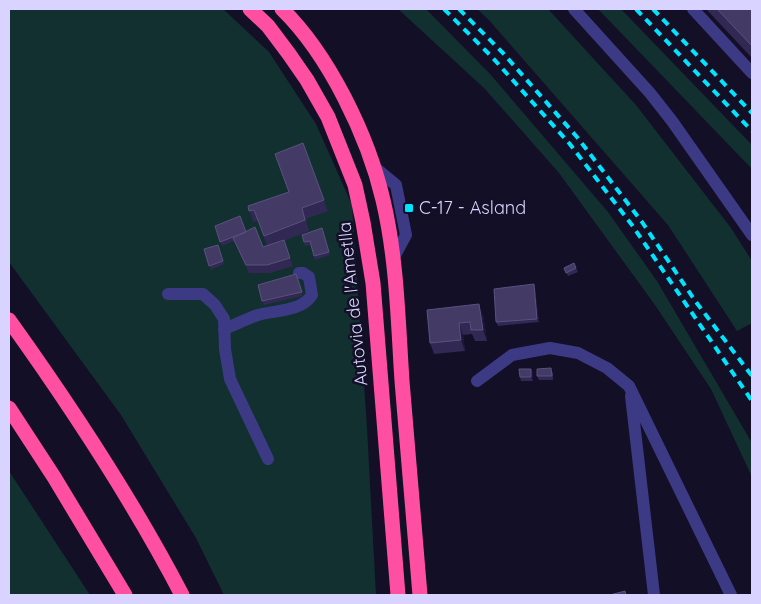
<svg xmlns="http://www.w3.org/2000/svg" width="761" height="604" font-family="Quicksand,sans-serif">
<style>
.green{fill:#12302f}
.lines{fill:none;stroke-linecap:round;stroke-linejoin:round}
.minor{stroke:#3d3a85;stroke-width:12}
.highway{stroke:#ff4fa3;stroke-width:15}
.rail{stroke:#00e5ff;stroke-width:4;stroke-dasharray:8 6;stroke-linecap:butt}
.wall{fill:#312854}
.shaded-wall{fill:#1d163a}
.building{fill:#433a66;stroke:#5a527e}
.poi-dot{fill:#00e5ff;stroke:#130f26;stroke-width:2}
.labels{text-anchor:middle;stroke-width:5;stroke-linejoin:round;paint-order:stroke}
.poi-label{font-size:18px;fill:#d9d4ff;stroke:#130f26;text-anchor:start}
.street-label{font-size:18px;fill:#d9d4ff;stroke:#130f26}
</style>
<rect width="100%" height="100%" fill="#130f26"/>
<!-- green -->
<path class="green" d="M9,9H223L269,52L316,124L352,205L367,428L376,595H224L196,538L121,415L9,262Z
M398,9H426L491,75L608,212L657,281L752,443V477L711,389L655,305L559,173L485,89Z
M477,9H548L636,105L731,228L752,261V323L737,331L668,225L488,19Z
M598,9H621L752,145V169Z
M9,471L90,595H9Z"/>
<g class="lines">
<!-- minor -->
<path class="minor" d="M574,9L650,93L672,121L752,235
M693,9L752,73
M373,166L396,185L406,235L393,259
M168,294H203L215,305L224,319L225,349L230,379L268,459
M224,329C235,325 246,319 258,315C275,310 301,312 312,295L309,277L303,273H299
M477,381L512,355L550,348L578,353L607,368L629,386L731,595
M631,396L654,595"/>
<!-- highway -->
<path class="highway" d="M250,9L268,26L289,54L307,80L328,117L355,185L363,222L373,283L398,595
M282,9C329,55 368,136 383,200C397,259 398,321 402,381C408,452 414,524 420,595
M9,320C72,408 132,499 182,595
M9,408L54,477L125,595"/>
<!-- rail -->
<path class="rail" d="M444,9L492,57L569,143L632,225L752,401
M459,9L503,53L577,137L642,222L696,302L752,376
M636,9L752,131
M653,9L752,113"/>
</g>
<!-- wall -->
<path class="wall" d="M706,9H752V58Z
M303,143L328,211L306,219L309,231L284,241L293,266L270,273H249L234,241L222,246L215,226L246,232L263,247L267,246L258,221L253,222L248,206L289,192Z
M322,228L330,255L315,260L311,245L305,246L304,242Z
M218,245L224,264L211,270L204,249Z
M574,263L578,272L568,276L564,268Z
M296,274L303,296L264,305L262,301Z
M534,284L535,288L539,322L498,326L496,322Z
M427,310L483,315L487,341H475L472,334L463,335L465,351L434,354L430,343Z
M531,369L533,373V381H521L520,377Z
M553,372V380H539L537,376Z"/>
<!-- shaded-wall -->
<path class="shaded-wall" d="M534,284L535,288L539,322L537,319Z
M479,304L483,315L487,341L483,330Z
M459,323L463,335L465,351L461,340Z
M531,369L533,373V381L531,377Z"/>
<!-- building -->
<path class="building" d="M717,9H752V46Z
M303,143L324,200L302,208L305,220L264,236L254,210L249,211L248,206L289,192L275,154Z
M240,216L246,232L220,242L215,226Z
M255,227L263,247L284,240L290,258L267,265H246L233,238Z
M322,228L329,252L314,256L310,241L304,242L302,235Z
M218,245L223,261L209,266L204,249Z
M574,263L576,268L566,273L564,268Z
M296,274L302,292L262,301L258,285Z
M534,284L537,319L496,322L494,289Z
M479,304L483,330H471L470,322L459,323L461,340L430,343L427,310Z
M551,368L552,376H537V369Z
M519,369H531V377H520Z
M625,591L626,595H610Z"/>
<!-- markers -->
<rect class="poi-dot" x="404" y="203" width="10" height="10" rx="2.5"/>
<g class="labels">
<!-- poi labels -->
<g class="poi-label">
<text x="419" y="214">C-17 - Asland</text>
</g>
<!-- street labels -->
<g class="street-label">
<text transform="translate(353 304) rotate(-96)" y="6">Autovia de l'Ametlla</text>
</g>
</g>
<!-- border -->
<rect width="761" height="604" fill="none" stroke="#d9d4ff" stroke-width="20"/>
</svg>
